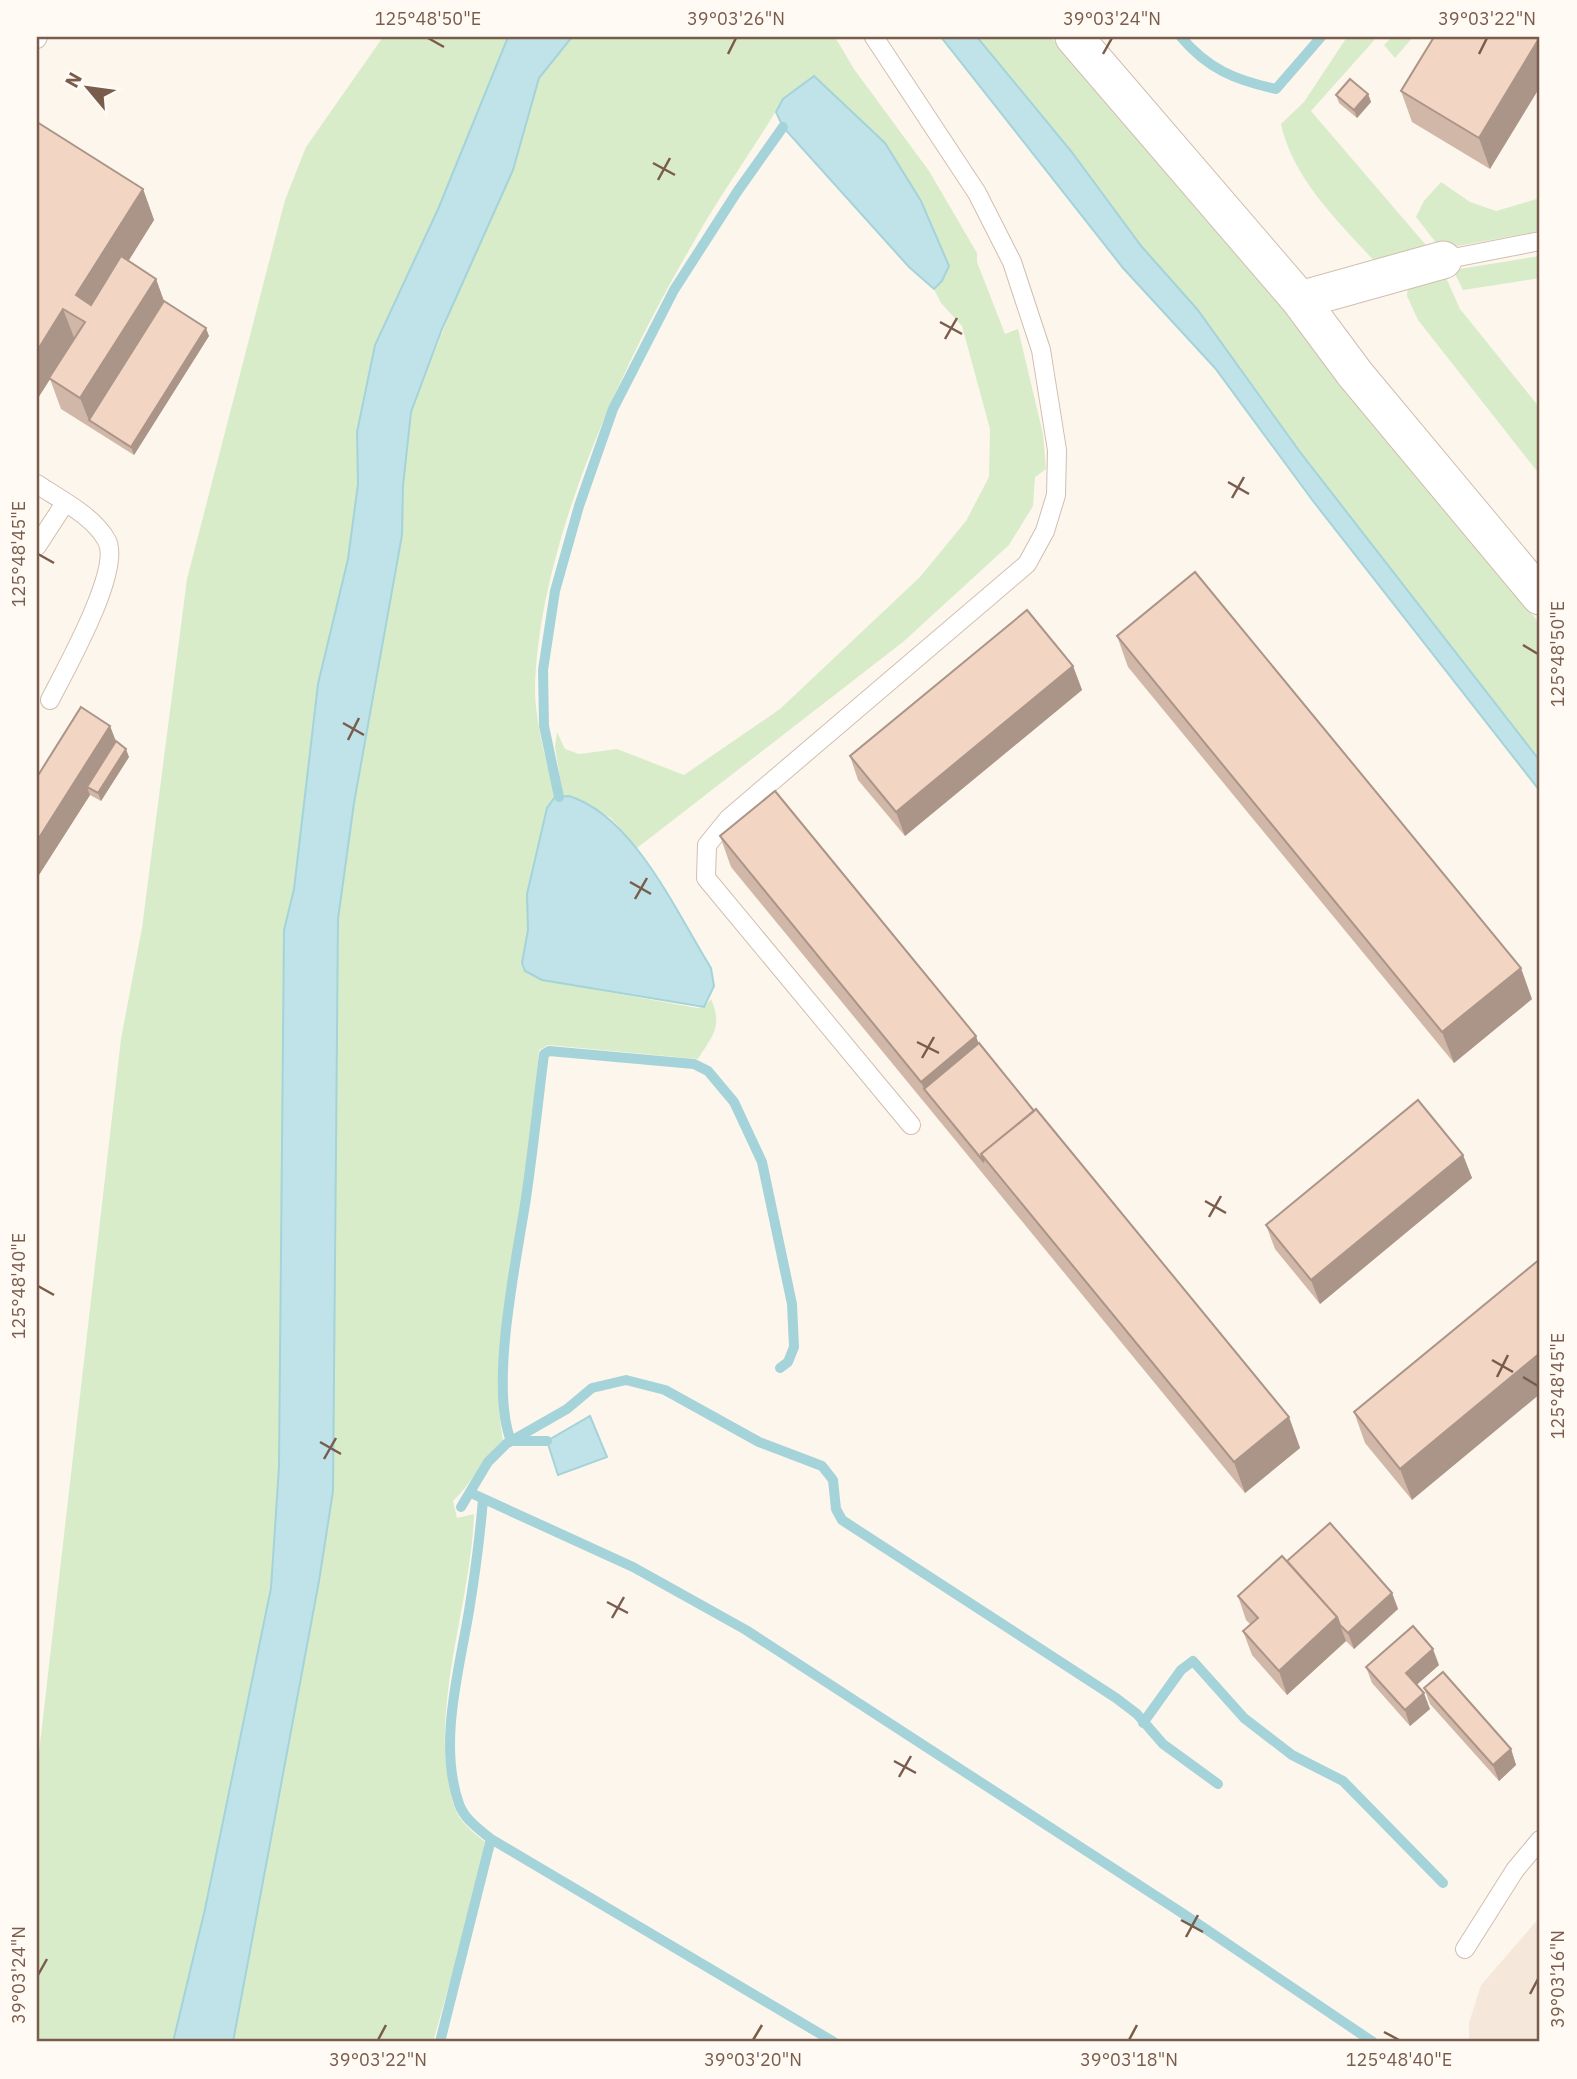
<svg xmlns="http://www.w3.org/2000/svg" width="1577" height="2079" font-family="'IBM Plex Sans',sans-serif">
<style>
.residential{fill:#f5e8da}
.green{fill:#d8ecc9}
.water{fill:#bfe3e8;stroke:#a5d3da;stroke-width:2}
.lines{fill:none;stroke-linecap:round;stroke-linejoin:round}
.stream{stroke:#a5d3da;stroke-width:10}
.lane-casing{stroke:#d1beb0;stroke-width:20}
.street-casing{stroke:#d1beb0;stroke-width:39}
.lane{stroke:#fff;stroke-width:18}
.street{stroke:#fff;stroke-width:37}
.wall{fill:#d1b7a8}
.shaded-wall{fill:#aa9588}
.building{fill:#f3d5c3;stroke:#aa9588;stroke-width:2}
.ticks{fill:none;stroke:#7a5c4d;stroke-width:2.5}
.neatline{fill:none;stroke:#7a5c4d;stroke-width:2.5}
.ticks-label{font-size:18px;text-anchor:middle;fill:#7a5c4d}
</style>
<rect width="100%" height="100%" fill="#fdf6ec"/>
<!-- residential -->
<path class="residential" d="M1540,1917V2042H1469V2023L1481,1985Z"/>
<!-- green -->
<path class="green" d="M383,37H508L439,207L375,345L357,432L358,484L348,559L318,684L294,889L284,930L279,1467L271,1588L205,1910L173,2042H37V1770L121,1039L142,928L187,579L285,200L306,147Z
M572,37H835L854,69L929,171L977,253V262L1005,334L1018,329L1043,434L1046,469L1035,477L1033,506L1009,545L903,642L637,848L611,818L569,796H563L555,747L557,732L565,749L579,754L617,749L684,775L780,709L920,577L966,521L989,477L990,429L962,326L941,303L934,289L942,281L949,265L921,201L885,143L783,99C756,146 723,190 696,238C623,362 539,542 535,688C535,724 547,762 555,797L547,808L527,894L528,930L522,963L542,980L697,1008L704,1007L711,999C723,1027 713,1035 698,1059L548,1045L539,1050C534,1100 530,1151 522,1200C510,1271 490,1369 503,1440C481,1461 474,1481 453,1501L457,1518L474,1514C471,1607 426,1716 454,1806C459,1822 473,1832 485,1842L476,1890L433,2042H233L319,1581L333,1491L338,919L354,803L402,535L403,486L411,412L527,117L539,78Z
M977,37H1051L1270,291L1540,624V761L1300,452L1197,309L1142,247L1071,151Z
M1347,37H1377L1311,111L1431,251L1377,264C1340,223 1293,180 1281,124L1304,102Z
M1392,37H1413L1395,58L1384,45Z
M1441,182L1470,202L1496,211L1540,198V231L1441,249L1416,217L1424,201Z
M1540,256V278L1463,290L1453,270Z
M1443,271L1460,309L1540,408V475L1418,320L1407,296L1408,285Z"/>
<!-- water -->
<path class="water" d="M508,37H572L539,78L513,170L442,329L411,412L403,486L402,535L354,803L338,919L333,1491L319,1581L233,2042H173L205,1909L271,1588L279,1467L284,930L294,889L318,684L348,559L358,484L357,432L375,345L439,207Z
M941,37H977L1071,151L1142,247L1197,309L1300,452L1540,761V791L1313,501L1215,368L1123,268Z
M814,76L885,143L921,201L949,266L942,281L934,289L909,267L783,127L776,112L783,99Z
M569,796C634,816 676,912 711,968L714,986L704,1007L542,980L525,971L522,963L528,930L527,894L547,808L555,797Z
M590,1416L607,1457L558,1475L547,1441Z"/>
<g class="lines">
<!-- stream -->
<path class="stream" d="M1181,37C1208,69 1235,80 1276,89L1321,37
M559,797L544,726L543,670L555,591L579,506L613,409L674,290L737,192L783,127
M547,1441H511C489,1385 517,1258 526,1198C533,1150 538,1102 544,1054L549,1051L694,1064L708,1071L734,1102L762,1162L792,1304L794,1347L788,1362L780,1368
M471,1493L633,1567L746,1630L1182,1913L1373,2042
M483,1499C480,1537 475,1574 469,1611C459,1671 438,1744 459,1804C465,1820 478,1828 491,1839L834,2042
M461,1507L488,1462L506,1444L567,1409L592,1388L626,1380L665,1390L759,1442L822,1466L833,1480L836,1509L842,1520L1116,1698L1137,1714L1163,1744L1218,1784
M1143,1723L1181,1670L1193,1661L1244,1718L1292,1755L1343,1781L1443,1883
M440,2042L491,1839"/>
<defs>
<path id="lane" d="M874,37L977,193L1012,262L1041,350L1057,450L1056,495L1045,531L1027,564L729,818L707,845L706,878L911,1125
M37,39L38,37
M1443,260L1540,241
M37,484C59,499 94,516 107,541C122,570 65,670 50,700
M37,546L65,503
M1465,1949L1515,1870L1540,1840"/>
<path id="street" d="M1074,37L1300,300L1355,374L1540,596
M1300,300L1443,260"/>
</defs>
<!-- lane casing -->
<use href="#lane" class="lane-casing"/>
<!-- street casing -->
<use href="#street" class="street-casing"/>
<!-- lane -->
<use href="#lane" class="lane"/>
<!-- street -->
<use href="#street" class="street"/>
</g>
<!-- wall -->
<path class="wall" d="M1540,37L1490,169L1412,122L1401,91Z
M1368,94L1371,102L1357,118L1339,103L1336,95Z
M37,122L143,189L154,220L128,261L156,279L164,301L209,336L134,455L61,409L50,379L38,398L37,397Z
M1117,636L1532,999L1454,1063L1128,667Z
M1073,666L1082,690L905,836L858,780L850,756Z
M110,726L116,741L129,757L101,801L90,795L37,878V777Z
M720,836L979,1043L1289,1417L1300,1448L1245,1493L731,867Z
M1463,1155L1472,1178L1320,1304L1275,1249L1266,1225Z
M1540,1259L1412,1500L1365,1443L1354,1412Z
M1287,1561L1392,1593L1398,1609L1354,1649L1346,1641L1287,1695L1252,1655L1243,1631L1251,1625L1246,1620L1238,1596Z
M1439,1665L1416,1685L1430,1709L1410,1726L1372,1683L1366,1667Z
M1424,1688L1511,1749L1516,1765L1499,1781L1430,1704Z"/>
<!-- shaded-wall -->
<path class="shaded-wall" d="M1540,37V87L1490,169L1479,138Z
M1368,94L1371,102L1357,118L1354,110Z
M143,189L154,220L88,326L76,295Z
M156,279L167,310L89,420L92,428L80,398Z
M63,309L75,340L38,398L37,395V351Z
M206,328L209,336L134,455L131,447Z
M1073,666L1082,690L905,836L896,812Z
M110,726L119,750L87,787L90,795L37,878V841Z
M126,749L129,757L101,801L98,793Z
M1521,968L1532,999L1454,1063L1442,1032Z
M976,1036L987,1067L924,1089L921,1082Z
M1463,1155L1472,1178L1320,1304L1311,1280Z
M1540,1353V1394L1412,1500L1400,1469Z
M1289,1417L1300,1448L1245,1493L1234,1462Z
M1392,1593L1398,1609L1354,1649L1348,1633Z
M1337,1617L1346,1641L1287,1695L1279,1671Z
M1433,1649L1439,1665L1412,1689L1406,1673Z
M1424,1693L1430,1709L1410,1726L1405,1710Z
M1511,1749L1516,1765L1499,1781L1493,1765Z"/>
<!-- building -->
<path class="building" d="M1434,37H1540L1479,138L1401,91Z
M1350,79L1368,94L1354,110L1336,95Z
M37,122L143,189L76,295L91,305L121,256L156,279L80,398L49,378L85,322L63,309L37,351Z
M164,301L206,328L131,447L89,420Z
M1195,572L1521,968L1442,1032L1117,636Z
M1027,610L1073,666L896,812L850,756Z
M81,707L110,726L37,841V777Z
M116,741L126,749L98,793L87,787Z
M775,791L976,1036L921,1082L720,836Z
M979,1043L1034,1111L981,1154L984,1162L924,1089Z
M1418,1100L1463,1155L1311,1280L1266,1225Z
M1036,1109L1289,1417L1234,1462L981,1154Z
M1540,1259V1353L1400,1469L1354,1412Z
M1330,1523L1392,1593L1348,1633L1340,1625L1337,1617L1287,1561Z
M1282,1556L1337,1617L1279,1671L1243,1631L1258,1618L1238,1596Z
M1413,1626L1433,1649L1406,1673L1424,1693L1405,1710L1366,1667Z
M1443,1672L1511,1749L1493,1765L1424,1688Z"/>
<!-- ticks -->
<path class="ticks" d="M428,38L444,47M728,54L736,38M1103,54L1112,38M1479,54L1487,38M653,163L675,175M658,180L670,158M940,322L962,334M945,339L957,318M1228,482L1249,494M1232,498L1244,477M38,554L54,563M1523,645L1538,654M343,723L364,735M348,740L359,718M630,882L651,894M635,899L647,878M917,1042L939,1053M922,1058L934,1037M1205,1201L1226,1213M1209,1217L1221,1196M38,1286L54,1295M1492,1360L1513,1372M1497,1377L1508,1355M1523,1377L1538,1386M320,1442L341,1454M324,1459L336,1438M607,1602L628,1613M612,1618L624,1597M894,1761L916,1773M899,1777L911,1756M1181,1920L1203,1932M1186,1937L1198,1915M38,1975L47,1959M1530,1994L1538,1979M1384,2032L1399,2040M378,2040L386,2025M753,2040L762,2025M1129,2040L1137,2025"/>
<!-- border -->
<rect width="1577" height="2079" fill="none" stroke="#fffaf3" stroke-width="77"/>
<!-- north arrow -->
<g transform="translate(88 88) rotate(299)" stroke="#fffaf3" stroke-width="5" paint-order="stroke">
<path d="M0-5L12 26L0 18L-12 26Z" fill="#7a5c4d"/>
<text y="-10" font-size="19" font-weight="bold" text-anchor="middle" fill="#7a5c4d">N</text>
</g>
<rect x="38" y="38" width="1500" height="2002" class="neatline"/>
<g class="ticks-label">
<text x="428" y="25">125°48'50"E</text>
<text x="736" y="25">39°03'26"N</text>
<text x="1112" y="25">39°03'24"N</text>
<text x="1487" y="25">39°03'22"N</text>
<text transform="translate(19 554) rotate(-90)" y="6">125°48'45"E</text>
<text transform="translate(1558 654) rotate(-90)" y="6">125°48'50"E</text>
<text transform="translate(19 1286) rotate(-90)" y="6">125°48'40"E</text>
<text transform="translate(1558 1386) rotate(-90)" y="6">125°48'45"E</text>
<text transform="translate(19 1975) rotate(-90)" y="6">39°03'24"N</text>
<text transform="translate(1558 1979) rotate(-90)" y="6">39°03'16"N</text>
<text x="378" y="2066">39°03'22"N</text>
<text x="753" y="2066">39°03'20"N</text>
<text x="1129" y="2066">39°03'18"N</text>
<text x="1399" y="2066">125°48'40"E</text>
</g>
</svg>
